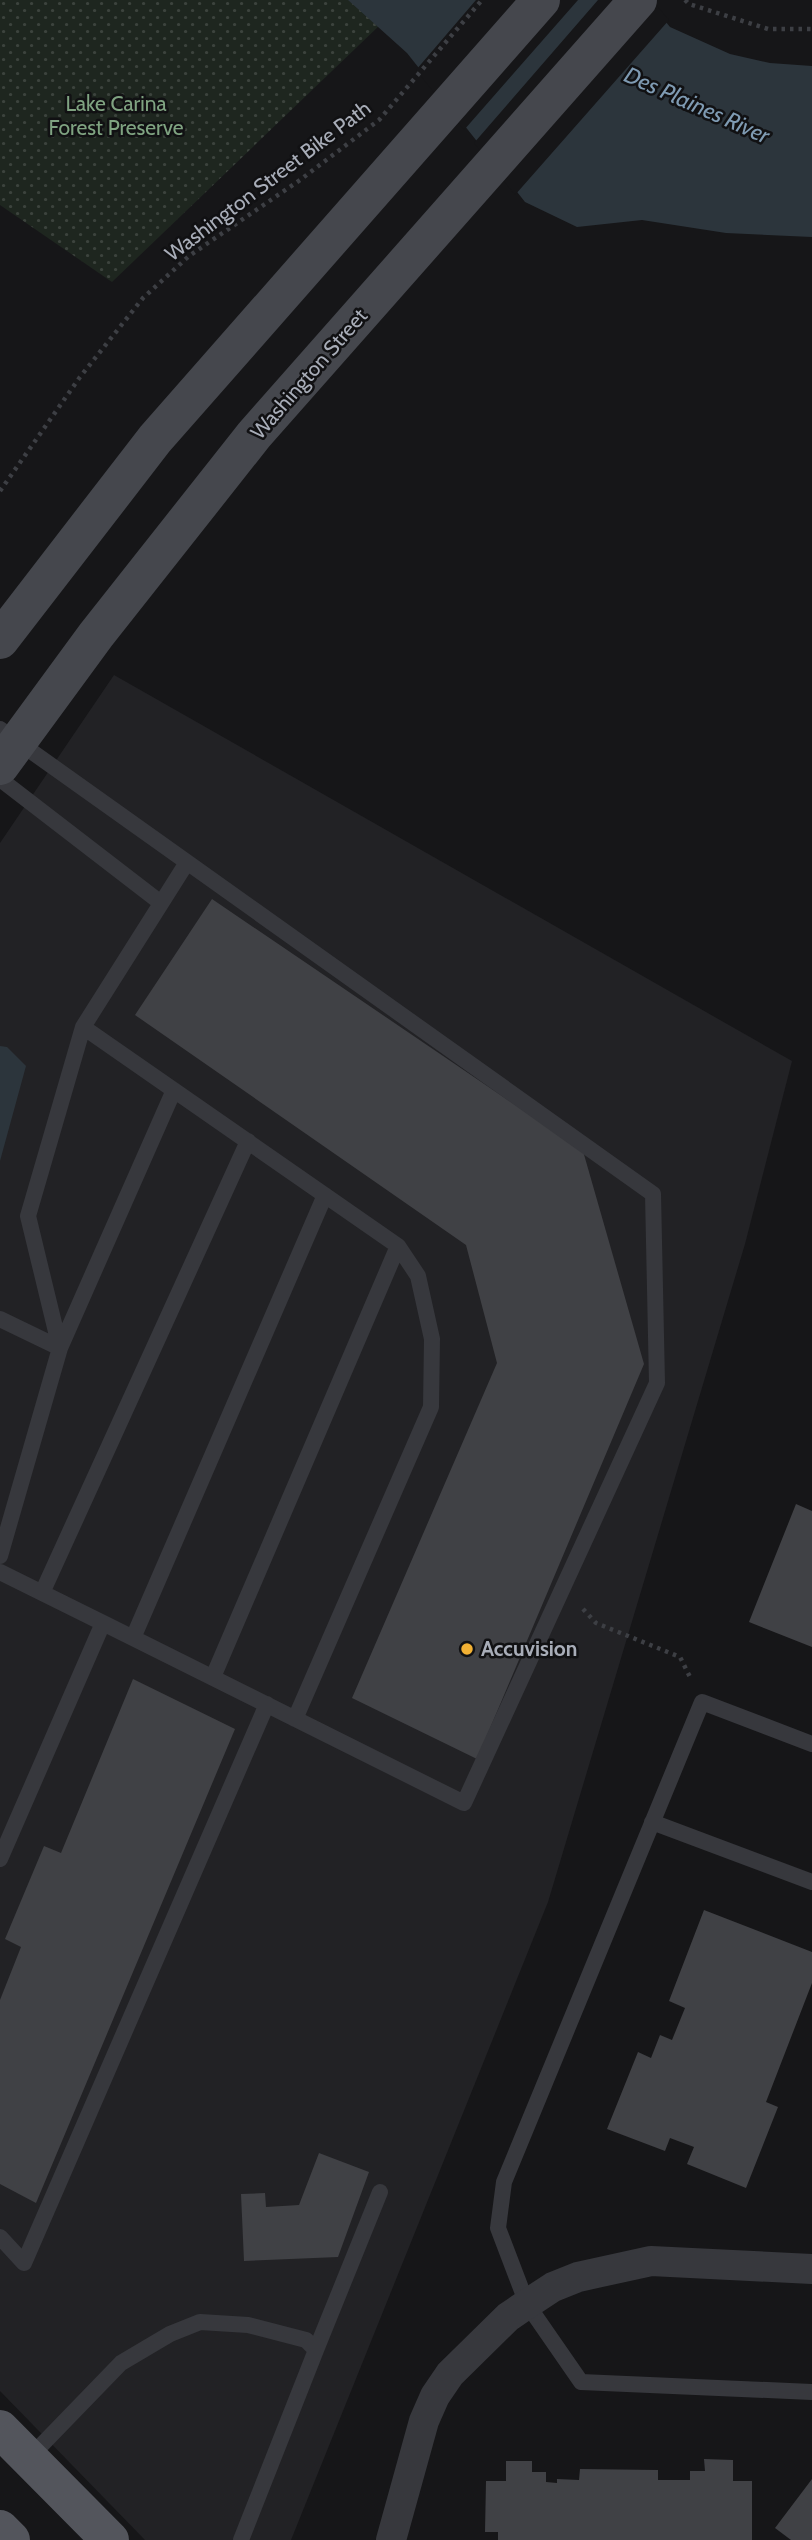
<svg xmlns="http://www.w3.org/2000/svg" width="812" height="2540" font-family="Cabin,sans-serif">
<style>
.built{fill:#222225}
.park{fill:url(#park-dots)}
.water{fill:#2c353c}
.pier{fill:#161618}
.building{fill:#404145}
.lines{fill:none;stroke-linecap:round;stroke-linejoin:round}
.path{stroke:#3d3f44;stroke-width:4.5;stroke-dasharray:3.5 5;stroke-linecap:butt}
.service{stroke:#37383d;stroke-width:16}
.minor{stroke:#37383d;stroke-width:30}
.secondary{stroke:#45474d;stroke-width:38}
.primary{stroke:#53555c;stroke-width:38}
.poi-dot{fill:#f2b134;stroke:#111113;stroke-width:2.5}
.labels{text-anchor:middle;stroke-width:5;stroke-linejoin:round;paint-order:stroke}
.park-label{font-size:21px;fill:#7fa381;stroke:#111113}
.street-label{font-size:21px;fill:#a8adb8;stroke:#111113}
.poi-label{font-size:21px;font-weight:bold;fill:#a8adb8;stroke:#111113;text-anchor:start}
.water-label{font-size:23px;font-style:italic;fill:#7f9bb3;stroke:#111113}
</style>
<defs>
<pattern id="park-dots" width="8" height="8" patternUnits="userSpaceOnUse" patternTransform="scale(1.75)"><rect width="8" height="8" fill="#1e261f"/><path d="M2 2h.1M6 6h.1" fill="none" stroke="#3c433d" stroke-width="1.8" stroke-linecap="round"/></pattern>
</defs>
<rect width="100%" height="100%" fill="#161618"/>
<!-- built -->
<path class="built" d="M114,675L792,1061L745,1244L548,1902L291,2540H145L0,2391V843Z"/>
<!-- park -->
<path class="park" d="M0,0H406L112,282L0,205Z"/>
<!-- water -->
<path class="water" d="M348,0H648L670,27L730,54L770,63L812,66V237L726,233L642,220L577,227L525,202L407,53Z
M0,1046L7,1047L26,1066L0,1161Z"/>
<!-- pier -->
<path class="pier" d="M476,0H578L464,130L416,70Z
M598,0H652L669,20L515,195L474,143Z"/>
<!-- building -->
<path class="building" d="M212,899L583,1151L644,1364L477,1759L352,1698L497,1363L466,1245L135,1015Z
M796,1504L812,1511V1647L749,1622Z
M133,1679L235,1729L36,2203L0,2184V2000L21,1947L5,1939L44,1846L61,1853Z
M704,1910L812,1952V1983L766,2102L778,2107L746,2188L687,2164L694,2147L670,2138L665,2151L607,2129L638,2052L651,2058L660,2035L672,2040L685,2008L669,2001Z
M319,2153L369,2172L338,2257L244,2261L241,2194L265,2193L266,2207L299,2205Z
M704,2459L733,2460V2481H752V2540H498V2532H485L486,2481H506V2461H532V2472H546V2482L557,2483V2479L579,2480L580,2469L658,2470V2480H690V2471H705Z
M812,2479V2540H791L775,2528Z"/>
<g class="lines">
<!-- path -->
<path class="path" d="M685,0L689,4L768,29H812
M0,491L80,377L143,298L189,256L300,180L379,120L482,0
M583,1609L596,1623L680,1657L691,1679"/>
<!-- service -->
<path class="service" d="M0,729L653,1194L657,1383L464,1803L103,1623
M0,779L161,903
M83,1027L398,1246L418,1276L432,1339L431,1407L295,1719
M0,1319L60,1348
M60,1348L28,1216L83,1027L186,864
M0,1556L60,1348L174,1090
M0,1572L103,1623L0,1859
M42,1593L248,1141
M133,1638L325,1195
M213,1677L398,1246
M812,1744L702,1702L504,2182L498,2228L527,2304L581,2382L812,2392
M652,1822L812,1882
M0,2237L24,2263L267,1704
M316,2350L380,2192
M28,2459L121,2363L170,2334L200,2322L248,2325L306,2340L316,2350L241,2540"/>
<!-- minor -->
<path class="minor" d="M391,2540L424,2421L435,2396L450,2374L508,2317L527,2304L553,2287L578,2277L651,2261L812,2269"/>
<!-- secondary -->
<path class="secondary" d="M0,640L155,439L541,0
M0,766L96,635L254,435L638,0"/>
<!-- primary -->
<path class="primary" d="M0,2429L110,2540
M0,2529L11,2540"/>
</g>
<!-- markers -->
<circle class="poi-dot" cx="467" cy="1649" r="7"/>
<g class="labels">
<!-- park labels -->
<g class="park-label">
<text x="116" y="111">Lake Carina<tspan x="116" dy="24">Forest Preserve</tspan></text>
</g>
<!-- street labels -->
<g class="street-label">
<text transform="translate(268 181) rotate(-37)" y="7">Washington Street Bike Path</text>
<text transform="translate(309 374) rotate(-49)" y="7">Washington Street</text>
</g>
<!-- poi labels -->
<g class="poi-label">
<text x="481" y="1656">Accuvision</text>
</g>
<!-- water labels -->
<g class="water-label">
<text transform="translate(697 105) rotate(24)" y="8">Des Plaines River</text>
</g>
</g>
</svg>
